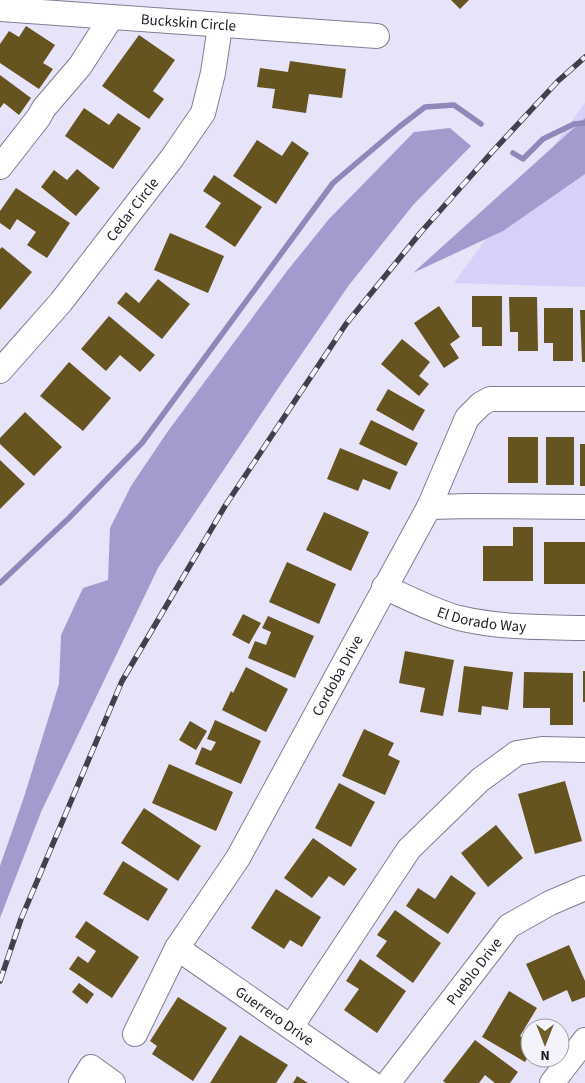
<svg xmlns="http://www.w3.org/2000/svg" width="585" height="1083" font-family="'Source Sans 3',sans-serif">
<style>
.green{fill:#d6d1f8}
.forest{fill:#a29bcd}
.lines{fill:none;stroke-linecap:round;stroke-linejoin:round}
.stream{stroke:#8f88b8;stroke-width:5.5}
.building{fill:#655320}
.minor-casing{stroke:#817e92;stroke-width:26}
.minor{stroke:#fff;stroke-width:24}
.rail-casing{stroke:#42404b;stroke-width:5.5}
.rail{stroke:#f4f3fc;stroke-width:4;stroke-dasharray:11;stroke-linecap:butt}
.labels{text-anchor:middle;stroke-width:5;stroke-linejoin:round;paint-order:stroke}
.street-label{font-size:15px;fill:#1d1c24;stroke:#f4f3fc}
</style>
<rect width="100%" height="100%" fill="#e7e4fa"/>
<!-- green -->
<path class="green" d="M585,103V287L454,283Z"/>
<!-- forest -->
<path class="forest" d="M585,118V174L503,231L413,273Z
M450,128L471,146L414,204L349,285L281,384L158,568L41,812L0,918V866L24,797L59,684L61,635L83,588L108,580L110,528L131,486L168,431L287,271L329,219L414,132Z"/>
<g class="lines">
<!-- stream -->
<path class="stream" d="M513,153L523,159L543,139L574,124L585,123
M0,583L69,518L142,443L333,183L399,127L425,107L454,105L481,124"/>
</g>
<!-- building -->
<path class="building" d="M451,0H469L460,9Z
M26,26L55,45L43,63L53,69L39,89L0,63V44L9,31L19,37Z
M139,35L175,60L153,91L164,99L149,119L102,86Z
M290,61L346,69L342,98L309,94L306,113L272,108L275,89L257,87L260,68L288,72Z
M0,75L31,98L19,115L4,103L0,108Z
M84,108L109,125L118,113L141,128L113,169L65,136Z
M257,140L282,156L292,141L309,153L276,204L233,176Z
M77,169L100,188L76,216L41,187L54,170L67,180Z
M214,175L262,207L235,247L205,227L221,203L203,191Z
M16,188L70,223L47,258L27,245L36,232L17,219L10,230L0,223V211Z
M170,233L224,256L208,293L154,270Z
M2,247L32,272L0,310V249Z
M158,279L190,304L162,339L117,303L126,292L139,303Z
M472,296H502V346H482V327H472Z
M509,297H537L538,351H518V332H510Z
M439,306L460,337L450,344L459,358L444,368L414,323Z
M544,308H573V361H553V343H544Z
M580,310H585V362H582Z
M109,316L155,355L140,372L120,355L106,371L81,349Z
M402,339L430,362L419,376L429,384L419,396L381,364Z
M69,362L111,398L83,431L40,396Z
M388,389L425,410L413,431L376,410Z
M25,412L62,447L34,476L0,444V438Z
M371,420L418,443L406,466L359,444Z
M508,437H538V483H508Z
M546,437H574V485H546Z
M580,444H585V486H580Z
M340,448L398,472L390,490L363,479L358,491L327,479Z
M0,460L25,484L0,509Z
M324,512L369,532L351,571L306,550Z
M513,527H533V581H483V546H513Z
M544,542H585V584H544Z
M287,562L336,584L319,624L269,602Z
M243,614L261,623L249,644L232,635Z
M268,616L314,636L295,678L248,658L255,641L266,645L271,632L262,628Z
M405,651L454,660L443,716L420,712L425,688L399,683Z
M464,666L513,672L508,710L482,706L481,715L458,712Z
M246,667L288,689L266,732L222,710L231,691L233,693Z
M583,671H585V702H583Z
M524,672L573,673V725H550V708H523Z
M215,720L261,741L241,784L195,764L202,747L211,751L216,742L207,739Z
M190,721L207,731L196,750L179,740Z
M364,729L394,743L388,755L400,761L385,795L342,776Z
M169,764L233,792L216,831L152,803Z
M565,781L582,841L535,854L518,794Z
M339,783L375,802L351,847L315,828Z
M144,808L201,846L178,881L121,843Z
M496,825L523,858L488,887L461,853Z
M313,838L357,869L344,886L329,876L312,898L284,878Z
M123,861L168,889L148,921L103,894Z
M451,875L476,893L448,934L406,906L418,888L435,899Z
M276,889L321,917L302,947L290,940L284,949L251,928Z
M395,910L441,943L413,983L376,956L387,941L377,935Z
M86,921L139,957L112,998L69,969L78,956L88,963L96,951L75,937Z
M569,945L585,981V997L572,1002L567,990L543,1001L526,964Z
M360,959L406,991L377,1033L344,1010L359,989L346,981Z
M79,983L94,994L87,1004L72,992Z
M509,991L537,1008L520,1036L530,1042V1053L525,1062L482,1037Z
M178,997L227,1028L193,1081L152,1054L157,1046L150,1041Z
M240,1035L288,1065L276,1083H210Z
M475,1040L518,1072L510,1083H495L485,1075L479,1083H446L443,1081Z
M297,1076L308,1083H293Z"/>
<g class="lines">
<defs>
<g id="minor">
<path id="s1" d="M0,9L377,36"/>
<path d="M0,167L39,117L44,108L80,66L111,18"/>
<path id="s2" d="M0,371L61,302L172,158L203,113L213,73L220,26"/>
<path d="M429,507L470,506L585,507"/>
<path id="s3" d="M384,587C409,598 433,611 459,618C500,628 543,627 585,628"/>
<path id="s4" d="M177,948L371,1083"/>
<path d="M291,1027L409,849L480,780L517,753L542,749L585,750"/>
<path id="s5" d="M135,1034L177,948L238,858L429,507L467,418L481,404L490,399H585"/>
<path d="M81,1083L91,1067L113,1083"/>
<path id="s6" d="M388,1083L509,926L550,903L585,888"/>
<path d="M552,1083L585,1040"/>
</g>
</defs>
<!-- minor casing -->
<use href="#minor" class="minor-casing"/>
<!-- minor -->
<use href="#minor" class="minor"/>
<defs>
<path id="rail" d="M0,981L21,919L122,681L225,506L346,324L421,232L493,151L558,81L585,57"/>
</defs>
<!-- rail casing -->
<use href="#rail" class="rail-casing"/>
<!-- rail -->
<use href="#rail" class="rail"/>
</g>
<g class="labels">
<!-- street labels -->
<g class="street-label">
<text dy="5" stroke="none"><textPath href="#s1" startOffset="189">Buckskin Circle</textPath></text>
<text dy="5" stroke="none"><textPath href="#s2" startOffset="209">Cedar Circle</textPath></text>
<text dy="5" stroke="none"><textPath href="#s3" startOffset="104">El Dorado Way</textPath></text>
<text dy="5" stroke="none"><textPath href="#s5" startOffset="412">Cordoba Drive</textPath></text>
<text dy="5" stroke="none"><textPath href="#s6" startOffset="141">Pueblo Drive</textPath></text>
<text dy="5" stroke="none"><textPath href="#s4" startOffset="119">Guerrero Drive</textPath></text>
</g>
</g>
<!-- north arrow -->
<g transform="translate(545 1043) rotate(180)"><circle r="24" fill="#f4f3fc" stroke="#9e9da6"/>
<path d="M0-4L9 19L0 12L-9 19Z" fill="#6f5d2b"/>
<text y="-8" font-size="14" font-weight="bold" text-anchor="middle" fill="#1d1c24">N</text>
</g>
</svg>
